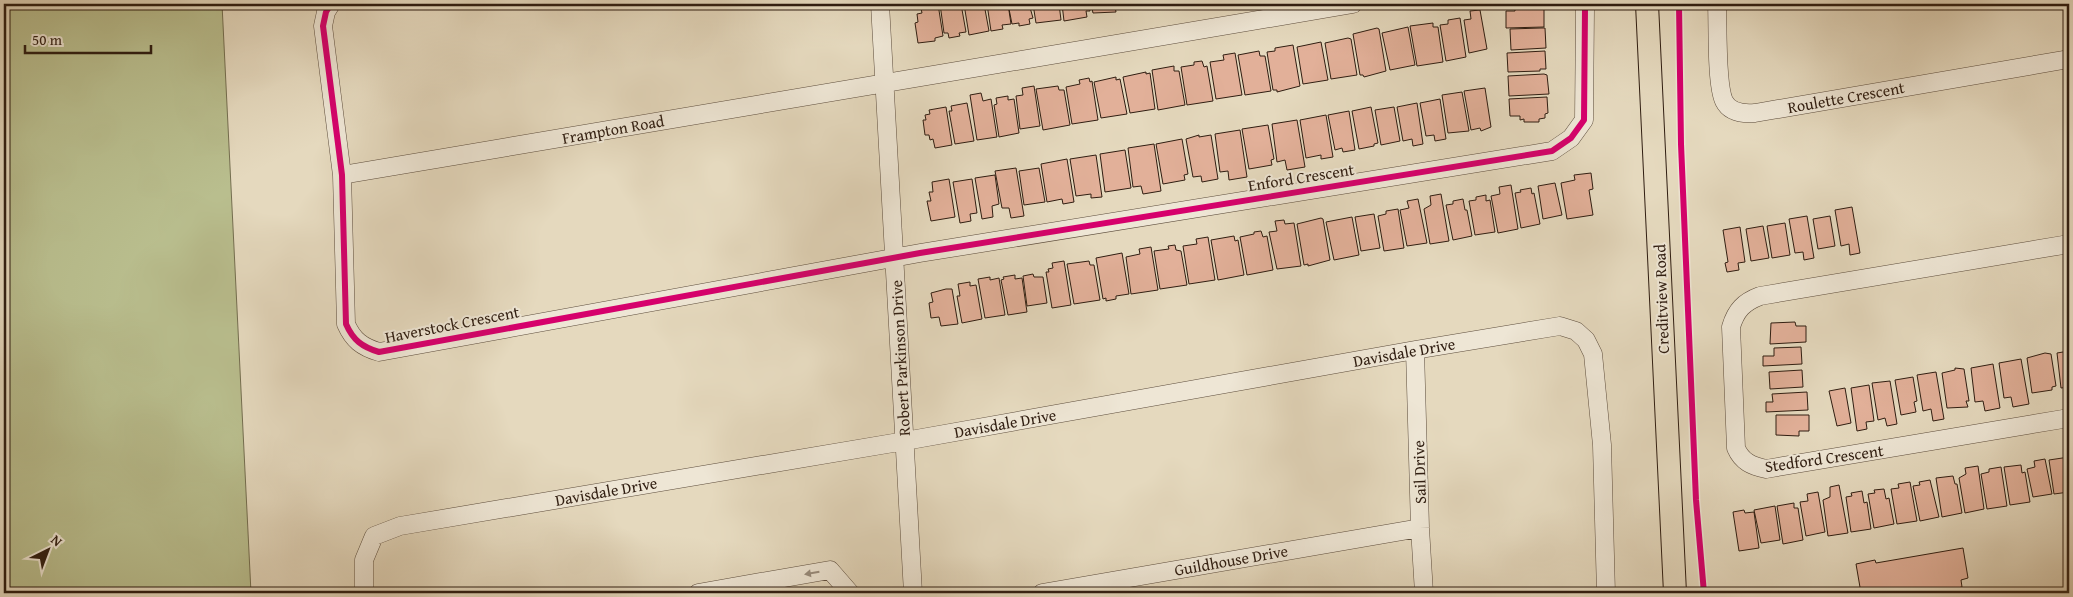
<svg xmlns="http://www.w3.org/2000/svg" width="2073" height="597" font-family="'Gentium Book Plus',serif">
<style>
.green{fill:#b9be8e;stroke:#746e50}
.building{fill:#e2b099;stroke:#2f1d11}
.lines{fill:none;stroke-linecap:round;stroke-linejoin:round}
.minor-casing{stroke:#5c4c3c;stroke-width:19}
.major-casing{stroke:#2f1d11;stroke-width:24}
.minor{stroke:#eee6d5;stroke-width:18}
.major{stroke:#e5d9be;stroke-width:22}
.cycleway-casing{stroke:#eee6d5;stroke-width:9}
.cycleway{stroke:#d6006c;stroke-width:6}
.oneway{fill:#988c7d}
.labels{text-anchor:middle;stroke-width:4;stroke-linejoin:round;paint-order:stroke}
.street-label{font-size:16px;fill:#2f1d11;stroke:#eee6d5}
</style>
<rect width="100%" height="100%" fill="#e5d9be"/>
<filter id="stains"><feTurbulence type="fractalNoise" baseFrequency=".004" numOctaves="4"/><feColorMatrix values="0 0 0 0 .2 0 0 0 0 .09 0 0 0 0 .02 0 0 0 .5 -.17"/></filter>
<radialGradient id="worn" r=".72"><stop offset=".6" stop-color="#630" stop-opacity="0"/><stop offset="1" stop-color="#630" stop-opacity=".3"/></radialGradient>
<!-- green -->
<path class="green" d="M4,4H222L251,593H4Z"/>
<!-- building -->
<path class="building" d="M920,4H938L943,36L935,38V41L918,43L915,23L918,22L917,14L922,13Z
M940,4H961L966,32L959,33L960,36L949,38L948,33H944Z
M964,4H984L989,31L969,35Z
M987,4H1008L1011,24L1002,25L1003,29L991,31Z
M1008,4H1029L1033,18L1029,19L1030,24L1019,26V23L1012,24Z
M1033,4H1059L1061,20L1036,23Z
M1062,4H1088L1090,11H1086L1087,17L1064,21Z
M1091,4H1118V5L1115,6L1116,12L1093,13Z
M1121,4H1147L1148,5L1122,9Z
M1526,4H1544V27L1506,28V11H1515V6H1526Z
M1480,10L1487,49L1469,53L1464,20L1471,19L1470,11Z
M1460,18L1466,57L1446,61L1440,25L1448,24V20Z
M1433,23V27H1438L1443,62L1417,66L1410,26Z
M1408,27L1415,65L1390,70L1382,33Z
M1377,28L1379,29L1386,71L1364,77L1363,75H1360L1353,34Z
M1541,28H1545L1546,48L1511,50L1510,29Z
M1348,38L1351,39L1357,75L1331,79L1325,43Z
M1321,42L1328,80L1303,84L1297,47Z
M1293,45L1300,86L1277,92V90H1273L1267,52L1275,51V48Z
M1259,51L1260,56H1265L1271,91L1245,95L1238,55Z
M1545,51L1546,69H1540V71L1508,72L1507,53Z
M1235,53L1242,95L1216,99L1210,62L1224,60L1223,55Z
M1202,61L1204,67L1207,66L1213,101L1187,105L1181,67L1194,65V62Z
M1174,66V71H1179L1185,105L1158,110L1152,70Z
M1146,72V74L1150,73L1155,109L1130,113L1123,77Z
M1544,74L1547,75L1549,94L1509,96L1508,76Z
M1116,77V80L1120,79L1127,114L1101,118L1094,82Z
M1089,78L1090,82L1092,81L1098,120L1072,124L1066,87L1080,84L1079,80Z
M1034,86L1040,126L1020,129L1016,96L1023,95L1022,88Z
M1058,86L1059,90H1064L1070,125L1043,130L1036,89Z
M1485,88L1491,127L1481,131L1480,128L1471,130L1464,91Z
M1462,92L1469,131L1448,133L1442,95Z
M981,93L983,101L991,99L997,137L977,140L970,95Z
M1008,96V100L1014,99L1019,133L999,137L994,105L997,104L996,98Z
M1547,97L1548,113L1545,114V118L1539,119V122H1524V119L1520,120V116H1510L1509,99Z
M1440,99L1446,139L1435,141L1434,135L1426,136L1420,103Z
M967,103L974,141L955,144L949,111H952L951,106Z
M1417,103L1423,144L1413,146L1412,139L1403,141L1397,107Z
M946,107L952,145L935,148L933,139L930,140L929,135H925L923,120H926L925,115L930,114L929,110Z
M1371,107L1378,143L1374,144V146L1359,149L1352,111Z
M1394,107L1400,141L1381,145L1375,110Z
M1349,111L1355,150L1343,152L1342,148L1335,150L1328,115Z
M1326,115L1333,157L1321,159V155L1306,158L1300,120Z
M1297,120L1305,167L1287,170L1285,160L1277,162L1272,124Z
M1268,125L1274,159L1271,160L1272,165L1249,169L1242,129Z
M1240,130L1247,177L1229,180L1228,171L1220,172L1215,134Z
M1199,135V137L1211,135L1218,179L1202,182L1201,176L1193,177L1186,139Z
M1182,139L1188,174L1184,175L1185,180L1163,184L1156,144Z
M1154,144L1161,191L1143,194L1141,186L1133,187L1128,148Z
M1125,150L1131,188L1105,192L1100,154Z
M1096,155L1102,197L1091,198V194L1076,196L1070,159Z
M1067,159L1074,202L1063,204L1062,199L1047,202L1041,164Z
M1016,168L1024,216L1011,218L1009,208H1002L995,171Z
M1039,168L1045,202L1024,205L1019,171Z
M1591,173L1593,189L1589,190L1593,215L1567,219L1561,183L1575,180L1574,175Z
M995,175L999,204L992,206L993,217L982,219L975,178Z
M949,179L955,217L931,221L927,201H931L929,192H933L932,182Z
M972,179L977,213L970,214L971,221L960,223L953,182Z
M1555,183L1562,215L1543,219L1538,186Z
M1511,185L1518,229L1498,233L1491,196L1500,194L1499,187Z
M1531,188L1532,194L1534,193L1540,224L1521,228L1515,193L1521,192L1520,190Z
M1441,194L1449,241L1430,244L1424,209L1431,205L1430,196Z
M1486,195V201L1490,200L1495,232L1475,235L1469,201L1476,200V197Z
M1418,199L1427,243L1407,246L1400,210L1409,208L1407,201Z
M1463,199L1465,210H1467L1472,236L1453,240L1446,205L1453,204V201Z
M1852,207L1860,253L1850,255L1849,244L1841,246L1835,210Z
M1398,209L1404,248L1384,251L1378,216L1386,214V211Z
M1374,214L1380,248L1361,251L1355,217Z
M1807,216L1814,258L1804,260L1803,252L1795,253L1789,219Z
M1830,216L1835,246L1818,249L1813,219Z
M1352,217L1359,255L1334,260L1326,222Z
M1321,218L1323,219L1330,260L1308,266V264L1304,265L1297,224Z
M1284,220L1285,224L1294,223L1301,266L1277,269L1269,232L1277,231L1275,221Z
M1785,223L1790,255L1772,258L1767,226Z
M1763,226L1769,258L1751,261L1746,229Z
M1740,227L1745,262L1738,263L1739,270L1727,272L1725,263L1728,262L1723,230Z
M1261,231L1263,237L1267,236L1273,270L1247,275L1240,237L1254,234V232Z
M1234,236L1235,241L1238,240L1244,275L1218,280L1211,240Z
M1208,237L1215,280L1189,284L1183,246L1197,244L1196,239Z
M1175,245L1176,250L1181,251L1187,285L1160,289L1154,251L1169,249L1168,246Z
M1151,247L1158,290L1131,294L1126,257L1140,254L1139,249Z
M1122,253L1129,294L1116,296V299L1106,301V298L1103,299L1096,258Z
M1064,261L1071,305L1052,308L1046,272H1049L1048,269L1053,268L1052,263Z
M1089,261L1090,265H1094L1100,300L1074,304L1067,264Z
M1033,274L1034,277H1043L1047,303L1027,306L1023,276Z
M1015,275V279L1022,278L1027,312L1008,315L1001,280L1004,279L1003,277Z
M990,277V280L999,278L1005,315L985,318L978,279Z
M970,282V286L976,285L982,319L962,323L957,296H960L958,284Z
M946,289H952L958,324L941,326L939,317L931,318L929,303L933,302L931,293Z
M1795,322L1796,326H1806V342L1770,344L1771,323Z
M1801,347L1802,364L1763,366V356H1774V348Z
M2069,351V387L2061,388L2057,353Z
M2045,353L2051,354L2056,386L2052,387V390L2032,393L2027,358Z
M2021,359L2029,404L2013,407L2011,397L2004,398L1999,363Z
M1993,364L2000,408L1985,411L1983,401L1975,402L1971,368Z
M1955,368L1964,369L1969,401H1966L1968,407L1947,408L1942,373L1955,370Z
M1802,370L1803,387L1770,389L1769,372Z
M1936,372L1944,419L1933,421L1931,409L1923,411L1917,375Z
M1913,377L1917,401L1914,402L1916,412L1901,415L1895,380Z
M1890,381L1897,424L1887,426L1885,418L1878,420L1872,383Z
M1869,385L1874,421L1866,422L1867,429L1857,431L1851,388Z
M1845,388L1851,423L1837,426L1829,391Z
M1807,392L1808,410L1766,412V402H1773L1772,394Z
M1776,415H1809V431H1799V436L1776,435Z
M2069,457V492L2054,494L2049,460Z
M2045,459L2052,494L2033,497L2027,469L2035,467L2034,461Z
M2021,465L2022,473L2025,472L2030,502L2010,505L2004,467Z
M1978,466L1984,509L1965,513L1959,478L1966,474L1965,468Z
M2001,467L2007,506L1987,509L1981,474L1989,472V469Z
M1953,476L1955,484H1957L1962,513L1942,517L1936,478Z
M1930,480L1939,517L1920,521L1913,486L1920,485L1919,482Z
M1910,482L1917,521L1897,524L1891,489L1899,488L1898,484Z
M1839,485L1848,533L1828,536L1823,500L1830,497V487Z
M1884,489L1886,499L1889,498L1894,524L1874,528L1868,494L1875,493L1874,490Z
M1862,491L1864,503L1867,502L1871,529L1851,532L1846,497L1852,496L1851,493Z
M1818,492L1825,532L1806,536L1800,502L1808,501L1807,494Z
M1794,503V508H1798L1803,540L1783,544L1777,506Z
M1775,506L1780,540L1761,543L1754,510Z
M1744,510L1745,513L1754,512L1759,548L1739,551L1733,512Z
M1963,548L1968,578L1961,580L1962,587L1952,589V591L1941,593H1861L1856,564L1875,560L1876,563Z"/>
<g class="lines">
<defs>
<path id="minor" d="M331,4L326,12L323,26L342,175L346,324C353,340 362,347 379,352L920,253L1552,151L1571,138L1584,120L1585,9L1583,4
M880,4L913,593
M1717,4C1718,25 1716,84 1724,101C1730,113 1743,114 1755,113L2069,59
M342,175L1353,4
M2069,244L1760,296C1744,302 1736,310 1731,327L1736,448C1742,462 1752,466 1766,469L2069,418
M1415,350L1420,528L1424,593
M364,593V560L374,536L400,526L905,441L1415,350L1560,326L1576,331L1586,340L1593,354L1602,445L1606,593
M698,593L830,570L850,593
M1042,593L1420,528"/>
<path id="major" d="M1647,4L1675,593"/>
</defs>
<!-- minor casing -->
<use href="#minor" class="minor-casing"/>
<!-- major casing -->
<use href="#major" class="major-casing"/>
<!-- minor -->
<use href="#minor" class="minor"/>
<!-- major -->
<use href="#major" class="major"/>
<defs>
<path id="cycleway" d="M331,4L326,12L323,26L342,175L346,324C353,340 362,347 379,352L920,253L1552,151L1571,138L1584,120L1585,9L1583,4
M1679,4L1681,144L1696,500L1704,593"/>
</defs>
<!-- cycleway casing -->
<use href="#cycleway" class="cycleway-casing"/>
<!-- cycleway -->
<use href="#cycleway" class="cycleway"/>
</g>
<!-- one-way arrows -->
<defs><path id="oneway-solid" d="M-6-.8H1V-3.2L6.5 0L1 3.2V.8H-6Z" transform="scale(1.25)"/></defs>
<use class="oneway" href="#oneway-solid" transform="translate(812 573) rotate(170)"/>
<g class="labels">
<!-- street labels -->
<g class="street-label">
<text transform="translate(1846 97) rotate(-10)" y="6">Roulette Crescent</text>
<text transform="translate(613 129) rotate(-10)" y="6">Frampton Road</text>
<text transform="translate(1301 177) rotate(-9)" y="6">Enford Crescent</text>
<text transform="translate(1661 299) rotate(-92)" y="6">Creditview Road</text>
<text transform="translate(452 324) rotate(-11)" y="6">Haverstock Crescent</text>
<text transform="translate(1404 352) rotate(-10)" y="6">Davisdale Drive</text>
<text transform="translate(900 358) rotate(-93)" y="6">Robert Parkinson Drive</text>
<text transform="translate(1005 423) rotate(-10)" y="6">Davisdale Drive</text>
<text transform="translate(1824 458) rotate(-8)" y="6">Stedford Crescent</text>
<text transform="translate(1419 472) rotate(-92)" y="6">Sail Drive</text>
<text transform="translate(606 491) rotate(-10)" y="6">Davisdale Drive</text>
<text transform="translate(1231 560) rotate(-10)" y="6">Guildhouse Drive</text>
</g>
</g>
<!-- margin -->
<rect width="2073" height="597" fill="none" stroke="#e5d9be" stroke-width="20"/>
<rect x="5" y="5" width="2063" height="587" fill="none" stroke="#2f1d11" stroke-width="2.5"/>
<rect x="10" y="10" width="2053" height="577" fill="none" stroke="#2f1d11"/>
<!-- north arrow -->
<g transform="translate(48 550) rotate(42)" stroke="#eee6d5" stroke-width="4" paint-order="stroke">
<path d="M0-4L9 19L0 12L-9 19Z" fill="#2f1d11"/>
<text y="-8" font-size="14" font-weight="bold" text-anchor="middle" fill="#2f1d11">N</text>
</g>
<!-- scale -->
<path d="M25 45v8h126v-8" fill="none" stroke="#2f1d11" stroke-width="2.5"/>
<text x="32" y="45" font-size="15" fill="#2f1d11" stroke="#eee6d5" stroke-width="4" paint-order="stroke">50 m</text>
<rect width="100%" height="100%" filter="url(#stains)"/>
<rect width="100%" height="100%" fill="url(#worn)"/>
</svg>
